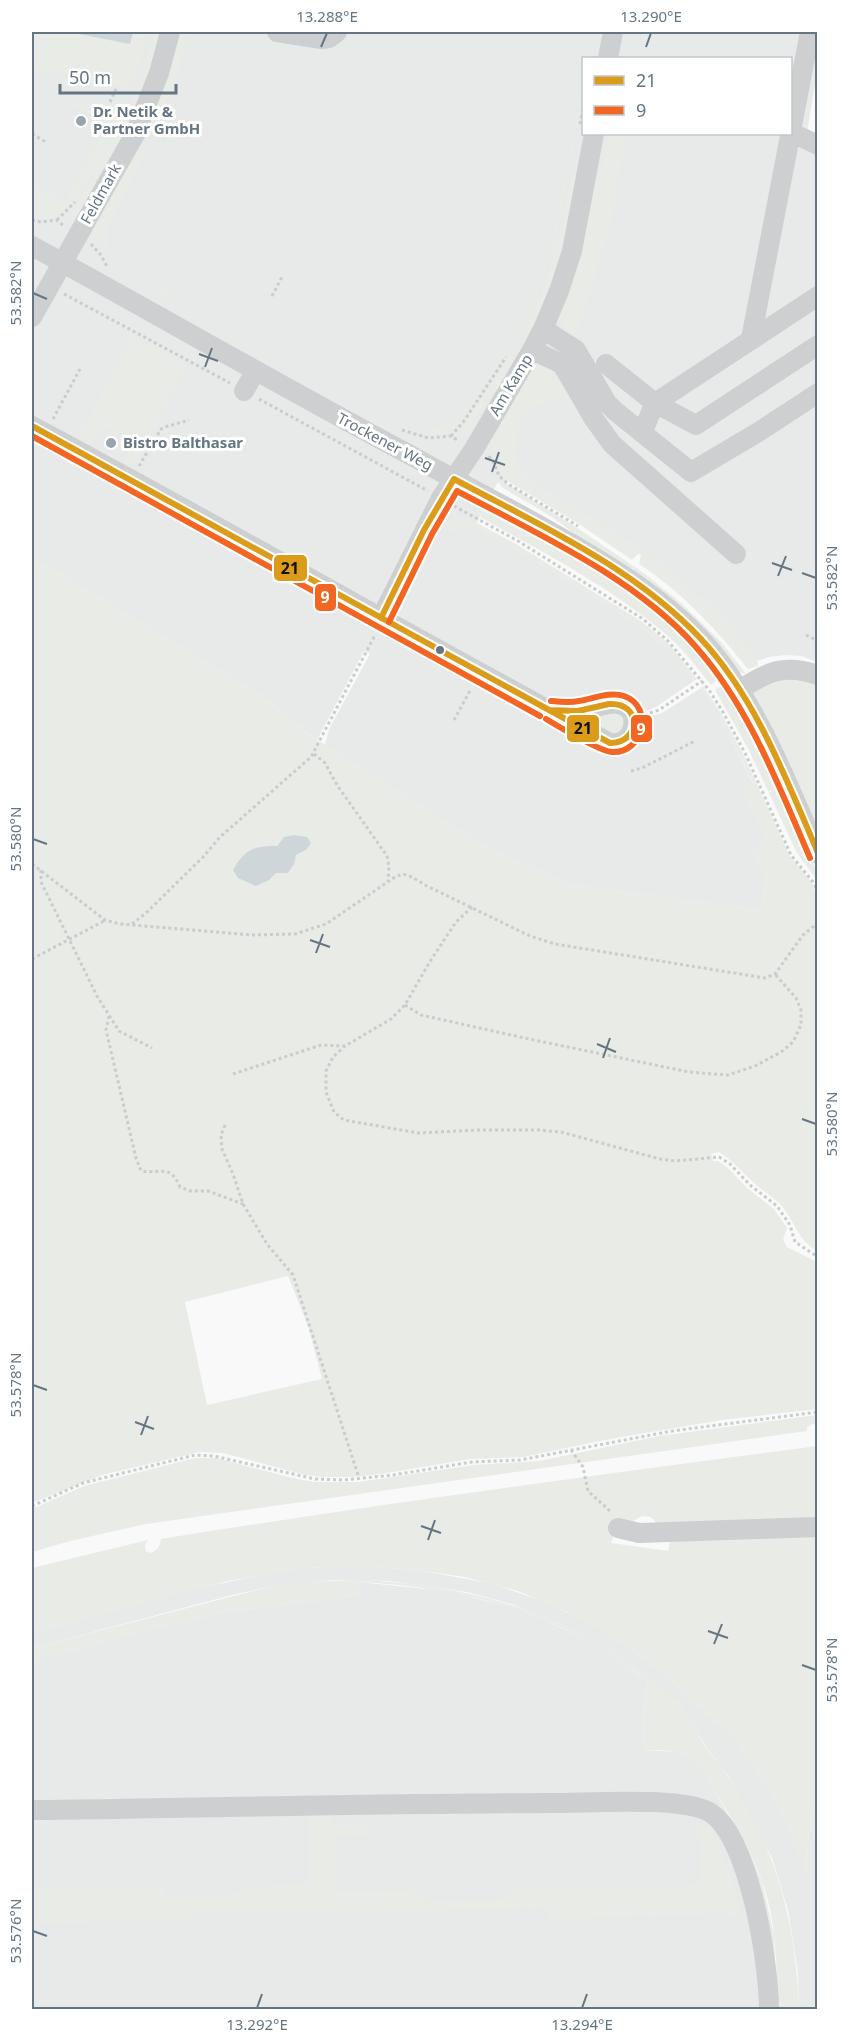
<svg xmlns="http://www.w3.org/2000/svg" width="849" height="2041" font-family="'Noto Sans',sans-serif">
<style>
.built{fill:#e8e9e9;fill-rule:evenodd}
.green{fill:#e8ebe6;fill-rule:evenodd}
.water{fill:#ced6d9}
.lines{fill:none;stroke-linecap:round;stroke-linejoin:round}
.path{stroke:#cbcccd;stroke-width:3;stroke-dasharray:3 3;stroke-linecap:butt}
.minor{stroke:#cecfd0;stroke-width:20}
.bus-1-casing{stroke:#fff;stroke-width:10}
.bus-2-casing{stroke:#fff;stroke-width:10}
.bus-1{stroke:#da9c1a;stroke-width:6}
.bus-2{stroke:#f26522;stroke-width:6}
.ticks{fill:none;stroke:#657683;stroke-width:2}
.poi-dot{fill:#99a4ac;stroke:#fff;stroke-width:2}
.bus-dot{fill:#657683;stroke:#fff;stroke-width:2}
.labels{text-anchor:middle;stroke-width:6;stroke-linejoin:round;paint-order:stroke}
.poi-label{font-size:15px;font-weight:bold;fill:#657683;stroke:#fff;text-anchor:start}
.street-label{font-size:15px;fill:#657683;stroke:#fff}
.line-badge{stroke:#fff;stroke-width:2}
.badge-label{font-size:16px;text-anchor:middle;font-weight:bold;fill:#fff}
.pale-badge-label{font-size:16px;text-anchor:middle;font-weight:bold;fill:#111}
.neatline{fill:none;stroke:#657683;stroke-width:2}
.ticks-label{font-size:15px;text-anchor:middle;fill:#657683}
</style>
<rect width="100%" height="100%" fill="#f9f9f9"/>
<!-- built -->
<path class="built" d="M32,32H817V73L807,132L818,135L817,662L802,656L785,655L769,657L758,661L751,649L634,545L525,478L498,482L475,526L584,590L641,627L664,646L680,663L694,681L656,707L646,711L647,717L662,713L701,688L719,714L753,784L742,790L768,844L753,851L766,876L761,910L566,884L473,839L325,745L329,729L370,654L364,651L317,740L260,695L32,557ZM584,58H790V134H584Z
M359,1566L418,1570L493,1584L545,1602L593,1625L618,1640L666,1675L735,1739L767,1786L790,1831L807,1874L808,1840L817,1790V2009H799L798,1972L788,1910L772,1858L729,1777L707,1748L679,1703L651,1679L611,1651L559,1623L511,1604L467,1592L389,1581L333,1580L273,1586L232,1595L32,1648V1633L190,1590L272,1573L303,1568Z
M358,1582L447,1591L510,1607L536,1616L585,1639L610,1653L648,1682L643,1710L644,1750L678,1752L695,1762L703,1770L751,1856L762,1882L774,1935L777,2009L32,2010V1663L37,1662V1655L59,1654L87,1647L106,1640L220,1613L358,1595Z"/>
<!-- green -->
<path class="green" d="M32,32H69L130,43L133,32H148L135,82L129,81L126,90L111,83L32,68Z
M154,32H161L157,49L138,105H130L139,84Z
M177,32H187L177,77L156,130L152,129L148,123Z
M583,70V89C569,173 559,256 520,334L516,332C558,251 568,158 583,70Z
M73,101C94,103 105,102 122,115C108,140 82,202 59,215C51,220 40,220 32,218V184L66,201L106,124L71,105Z
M125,117L129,123L127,130L92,193L71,223L70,213L83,194Z
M608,134H627L610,228L577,334L569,332L557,316L592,189L599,182Z
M141,151L145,153L107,229V248L121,267L168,289L196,314L251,345L425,430L460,420L505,351L507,352L456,428L436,435L424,432L249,348L193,315L166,294L120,268L105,251L100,239L93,234L96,221L131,156Z
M573,169L579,177L565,249L534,332L523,335C550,283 562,227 573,169Z
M133,336L187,366L132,467L123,462L133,443L101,426L91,444L78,437Z
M510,355L513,364L469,428L460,438L461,429L493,378Z
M535,364L545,365L568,392L527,412L517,430L516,461L525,478C601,523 681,568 739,635C747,644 758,653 758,666L748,669C716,629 682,592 639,564L641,555L638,554L632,560L579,524L509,482L499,471L497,463L500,454L490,449L503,419Z
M501,480L576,527L645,574L681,603L721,642L746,674L738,672L593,547L552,517L503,488L498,482Z
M485,507L536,532L639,597L668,620L720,678L711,685C698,669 685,651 669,637C617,591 541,551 480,517Z
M464,516L516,544L641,621L667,642L697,679L694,681L664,646L641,627L584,590L475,527L454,532L446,528L455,517Z
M32,557L260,695L313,737L473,839L566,884L761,910L766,876L753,851L767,844L742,790L753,783L719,714L701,688L703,686L721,713L742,752L790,856L812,883L817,896V1251C798,1241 794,1219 780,1204C772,1197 762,1190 754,1183C742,1172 733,1161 719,1152L711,1154L713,1161H718L728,1168L747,1188L774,1209L787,1228L783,1240L787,1247L817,1262V1409L722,1420L610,1439L523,1457L470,1459L381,1474L353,1477H324L305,1475L223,1453L199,1452L102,1475L32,1503ZM284,837L306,850L296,855L288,873H276L277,846ZM288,1276L308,1326L322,1379L207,1405L185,1302Z
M775,676L817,680V833L751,695L753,688Z
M725,683L761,745L817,872V880L797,853L749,750L715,690Z
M623,713L625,729L614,735L593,725L592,722L593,716L597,714Z
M817,1415V1425L813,1424L807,1427V1431L146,1524L70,1541L32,1552V1509L84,1486L195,1458H217L292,1478L315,1482H358L474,1465L539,1461L659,1436Z
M817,1446V1524L660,1527L651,1517L642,1516L626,1525L618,1524L611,1543L668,1551L670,1541L817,1532L818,1790L808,1840L807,1876L790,1831L767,1786L735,1739L666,1675L618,1640L567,1612L518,1591L464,1577L418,1570L359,1566L303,1568L228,1581L32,1633V1568L148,1540L145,1545L146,1551L151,1553C158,1550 160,1546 161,1539C379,1504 598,1475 817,1446Z
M358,1580C455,1584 543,1605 625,1660C643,1672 663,1686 678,1702C690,1716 697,1734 707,1749C714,1758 722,1767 729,1778C777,1851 796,1923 799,2009H777C777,1967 777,1922 762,1881C748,1842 723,1806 703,1771C683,1749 671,1750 644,1750L643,1710L648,1682C562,1612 467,1588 359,1582L358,1595L220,1613L106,1640L87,1647L59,1654L37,1655V1662L32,1663V1648L273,1586L304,1582Z
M331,1810L332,1826L370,1825V1835L335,1836L336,1891L418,1890V1896H425L426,1901L502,1900L510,1896L514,1888L700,1885L701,1839H698L697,1825L708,1826L712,1829L733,1883L740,1907L737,1919L726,1914L548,1919L547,1908L187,1915V1921L32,1924V1885L62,1888L164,1887L165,1895L233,1894L234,1892H246V1886L309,1884L308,1811Z"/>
<!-- water -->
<path class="water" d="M69,32H133L130,44Z
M294,835L307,837L311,843L306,850L296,855L294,864L288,873H276L269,880L256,886L238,878L233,870C244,850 255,845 277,846L284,837Z"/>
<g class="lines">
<!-- path -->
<path class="path" d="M110,102L116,89
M580,124L584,103
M32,134L46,142
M32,220L41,222L57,220L65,227
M57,220L75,202
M91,244L100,254L108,268
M64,294L230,383
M272,296L283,275
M259,399L428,491
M53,419L80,369
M402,430L428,438L451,436L459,441
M451,436L464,421L506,357
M489,456L494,463L499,476L508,484L578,526
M139,466L161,429L165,427L189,420
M454,506L518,541L643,619L668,641L709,690L723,712L745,753L791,855L813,882L818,892
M806,635L818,641
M650,713L659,710L702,681
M454,720L471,689
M314,754L325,763L337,785L387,856L389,867L388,881
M631,771L642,768L695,741
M32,864L105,920L120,924L252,935L295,934L326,924L395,877L403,874L412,877L427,886L530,936L555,944L765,978L775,974L803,935L818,923
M41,870V882L97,996L119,1031L152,1048
M472,907L456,922L429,963L405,1005L391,1019L345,1046L333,1057L326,1071V1092L334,1112L344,1120L418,1133L478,1130H539L561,1132L660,1159L675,1161L719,1157L730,1164L750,1185L777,1206L790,1225L795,1242L818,1257
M132,924L146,913L203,857L220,837L311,757L375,635
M32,959L104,921
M405,1005L421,1015L529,1039L689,1072L728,1075L755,1066L781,1052L793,1042L801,1025V1010L796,998L775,974
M109,1016L106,1030L136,1158L141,1171C163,1174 170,1164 180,1187L190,1191H208L243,1204
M233,1074L321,1045L345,1046
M225,1125L221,1135L222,1149L233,1174L243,1204L267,1244L293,1275L359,1478
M571,1450L583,1467L588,1491L611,1512
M32,1506L83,1483L195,1455L214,1456L315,1479L344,1480L393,1475L472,1462L520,1460L672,1431L818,1412"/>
<!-- minor -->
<path class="minor" d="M277,32L322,39L329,38L337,32
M608,58L613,32
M792,133L818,145
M32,246C158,315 283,387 410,455C464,485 519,513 572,544C618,571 663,599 700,638C754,696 787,782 818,854
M32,317L135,134L159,73L170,32
M543,329L576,350L607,403L615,411L691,472L760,431L818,393
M751,339L810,32
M532,350L562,364L594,419L612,444L736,554
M606,364L655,403L696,425L818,345
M244,391L255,372
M32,426C226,529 416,640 610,743C628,746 637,728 632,713C619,695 600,708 582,710C570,712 559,711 547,710
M642,433L655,403L818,296
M381,618L441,498L474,449L532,350L543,329L559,291L572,251L594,134
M739,690C767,672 784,663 818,675
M618,1528L639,1533L818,1527
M32,1810C206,1808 380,1803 554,1803C590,1803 683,1796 711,1813C750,1839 769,1965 769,2010"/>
<defs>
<path id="bus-1" d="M32,426L549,710
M381,618L424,530L454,479C539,525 634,567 701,639C756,698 786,779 818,853
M609,704C643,702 640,744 610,743L549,710L578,711Z"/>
<path id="bus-2" d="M32,436L540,716
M389,622L432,534L457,491C536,533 636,578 696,647C749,707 778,784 810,858
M546,719C560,727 598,751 612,752C643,754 655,707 624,696C609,691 593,699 579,701C570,703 561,702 551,701"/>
</defs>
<!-- bus-1 casing -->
<use href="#bus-1" class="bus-1-casing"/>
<!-- bus-2 casing -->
<use href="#bus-2" class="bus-2-casing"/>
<!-- bus-1 -->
<use href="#bus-1" class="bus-1"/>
<!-- bus-2 -->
<use href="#bus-2" class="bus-2"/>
</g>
<!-- ticks -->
<path class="ticks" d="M321,47L327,33M646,47L651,33M33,293L47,299M199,354L218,361M205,367L212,348M485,458L505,465M492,472L499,452M772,563L792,570M802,573L816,578M778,576L786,556M33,839L47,844M310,940L330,947M316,953L323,934M597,1044L616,1052M603,1058L610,1038M802,1119L816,1124M33,1385L47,1390M135,1422L154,1429M141,1435L148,1416M421,1526L441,1533M428,1540L435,1520M708,1631L728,1638M714,1644L722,1624M802,1665L816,1670M33,1931L47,1936M257,2008L262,1994M582,2008L587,1994"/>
<!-- markers -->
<g class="poi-dot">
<circle cx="81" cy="121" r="6"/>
<circle cx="111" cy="443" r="6"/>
</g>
<circle class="bus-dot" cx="440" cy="650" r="5"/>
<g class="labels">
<!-- poi labels -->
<g class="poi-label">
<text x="93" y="117">Dr. Netik &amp;<tspan x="93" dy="17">Partner GmbH</tspan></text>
<text x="123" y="448">Bistro Balthasar</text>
</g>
<!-- street labels -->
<g class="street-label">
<text transform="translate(101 194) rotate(-61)" y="5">Feldmark</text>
<text transform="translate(511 385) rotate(-59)" y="5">Am Kamp</text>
<text transform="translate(385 442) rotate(28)" y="5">Trockener Weg</text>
</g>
</g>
<g class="line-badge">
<rect x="273" y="554" width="35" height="28" rx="6" fill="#da9c1a"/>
<rect x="314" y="583" width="23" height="29" rx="6" fill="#f26522"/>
<rect x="566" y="714" width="34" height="29" rx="6" fill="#da9c1a"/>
<rect x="630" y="714" width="23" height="29" rx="6" fill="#f26522"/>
</g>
<g class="badge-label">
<text x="325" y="603">9</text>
<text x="641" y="735">9</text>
</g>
<g class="pale-badge-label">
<text x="290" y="574">21</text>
<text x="583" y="734">21</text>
</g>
<!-- border -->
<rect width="849" height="2041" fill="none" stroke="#ffffff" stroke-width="66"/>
<!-- legend -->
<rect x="582" y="57" width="210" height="78" fill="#ffffff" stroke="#c1c8cd" stroke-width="1.5"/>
<rect x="594" y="76" width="30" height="9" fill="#da9c1a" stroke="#c1c8cd" stroke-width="1.5"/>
<text x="636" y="87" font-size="18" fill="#657683">21</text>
<rect x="594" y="106" width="30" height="9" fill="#f26522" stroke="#c1c8cd" stroke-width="1.5"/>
<text x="636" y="117" font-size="18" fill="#657683">9</text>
<!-- scale -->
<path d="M60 84v9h116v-9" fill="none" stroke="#657683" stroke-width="3"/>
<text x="69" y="84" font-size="18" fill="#657683" stroke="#ffffff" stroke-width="4.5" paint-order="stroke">50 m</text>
<rect x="33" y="33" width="783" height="1975" class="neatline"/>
<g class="ticks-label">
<text x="327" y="22">13.288°E</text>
<text x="651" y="22">13.290°E</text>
<text transform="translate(16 293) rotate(-90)" y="5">53.582°N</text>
<text transform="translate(832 578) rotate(-90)" y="5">53.582°N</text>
<text transform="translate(16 839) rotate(-90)" y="5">53.580°N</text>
<text transform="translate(832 1124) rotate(-90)" y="5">53.580°N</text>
<text transform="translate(16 1385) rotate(-90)" y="5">53.578°N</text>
<text transform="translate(832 1670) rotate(-90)" y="5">53.578°N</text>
<text transform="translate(16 1931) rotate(-90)" y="5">53.576°N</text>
<text x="257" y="2030">13.292°E</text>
<text x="582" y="2030">13.294°E</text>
</g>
</svg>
